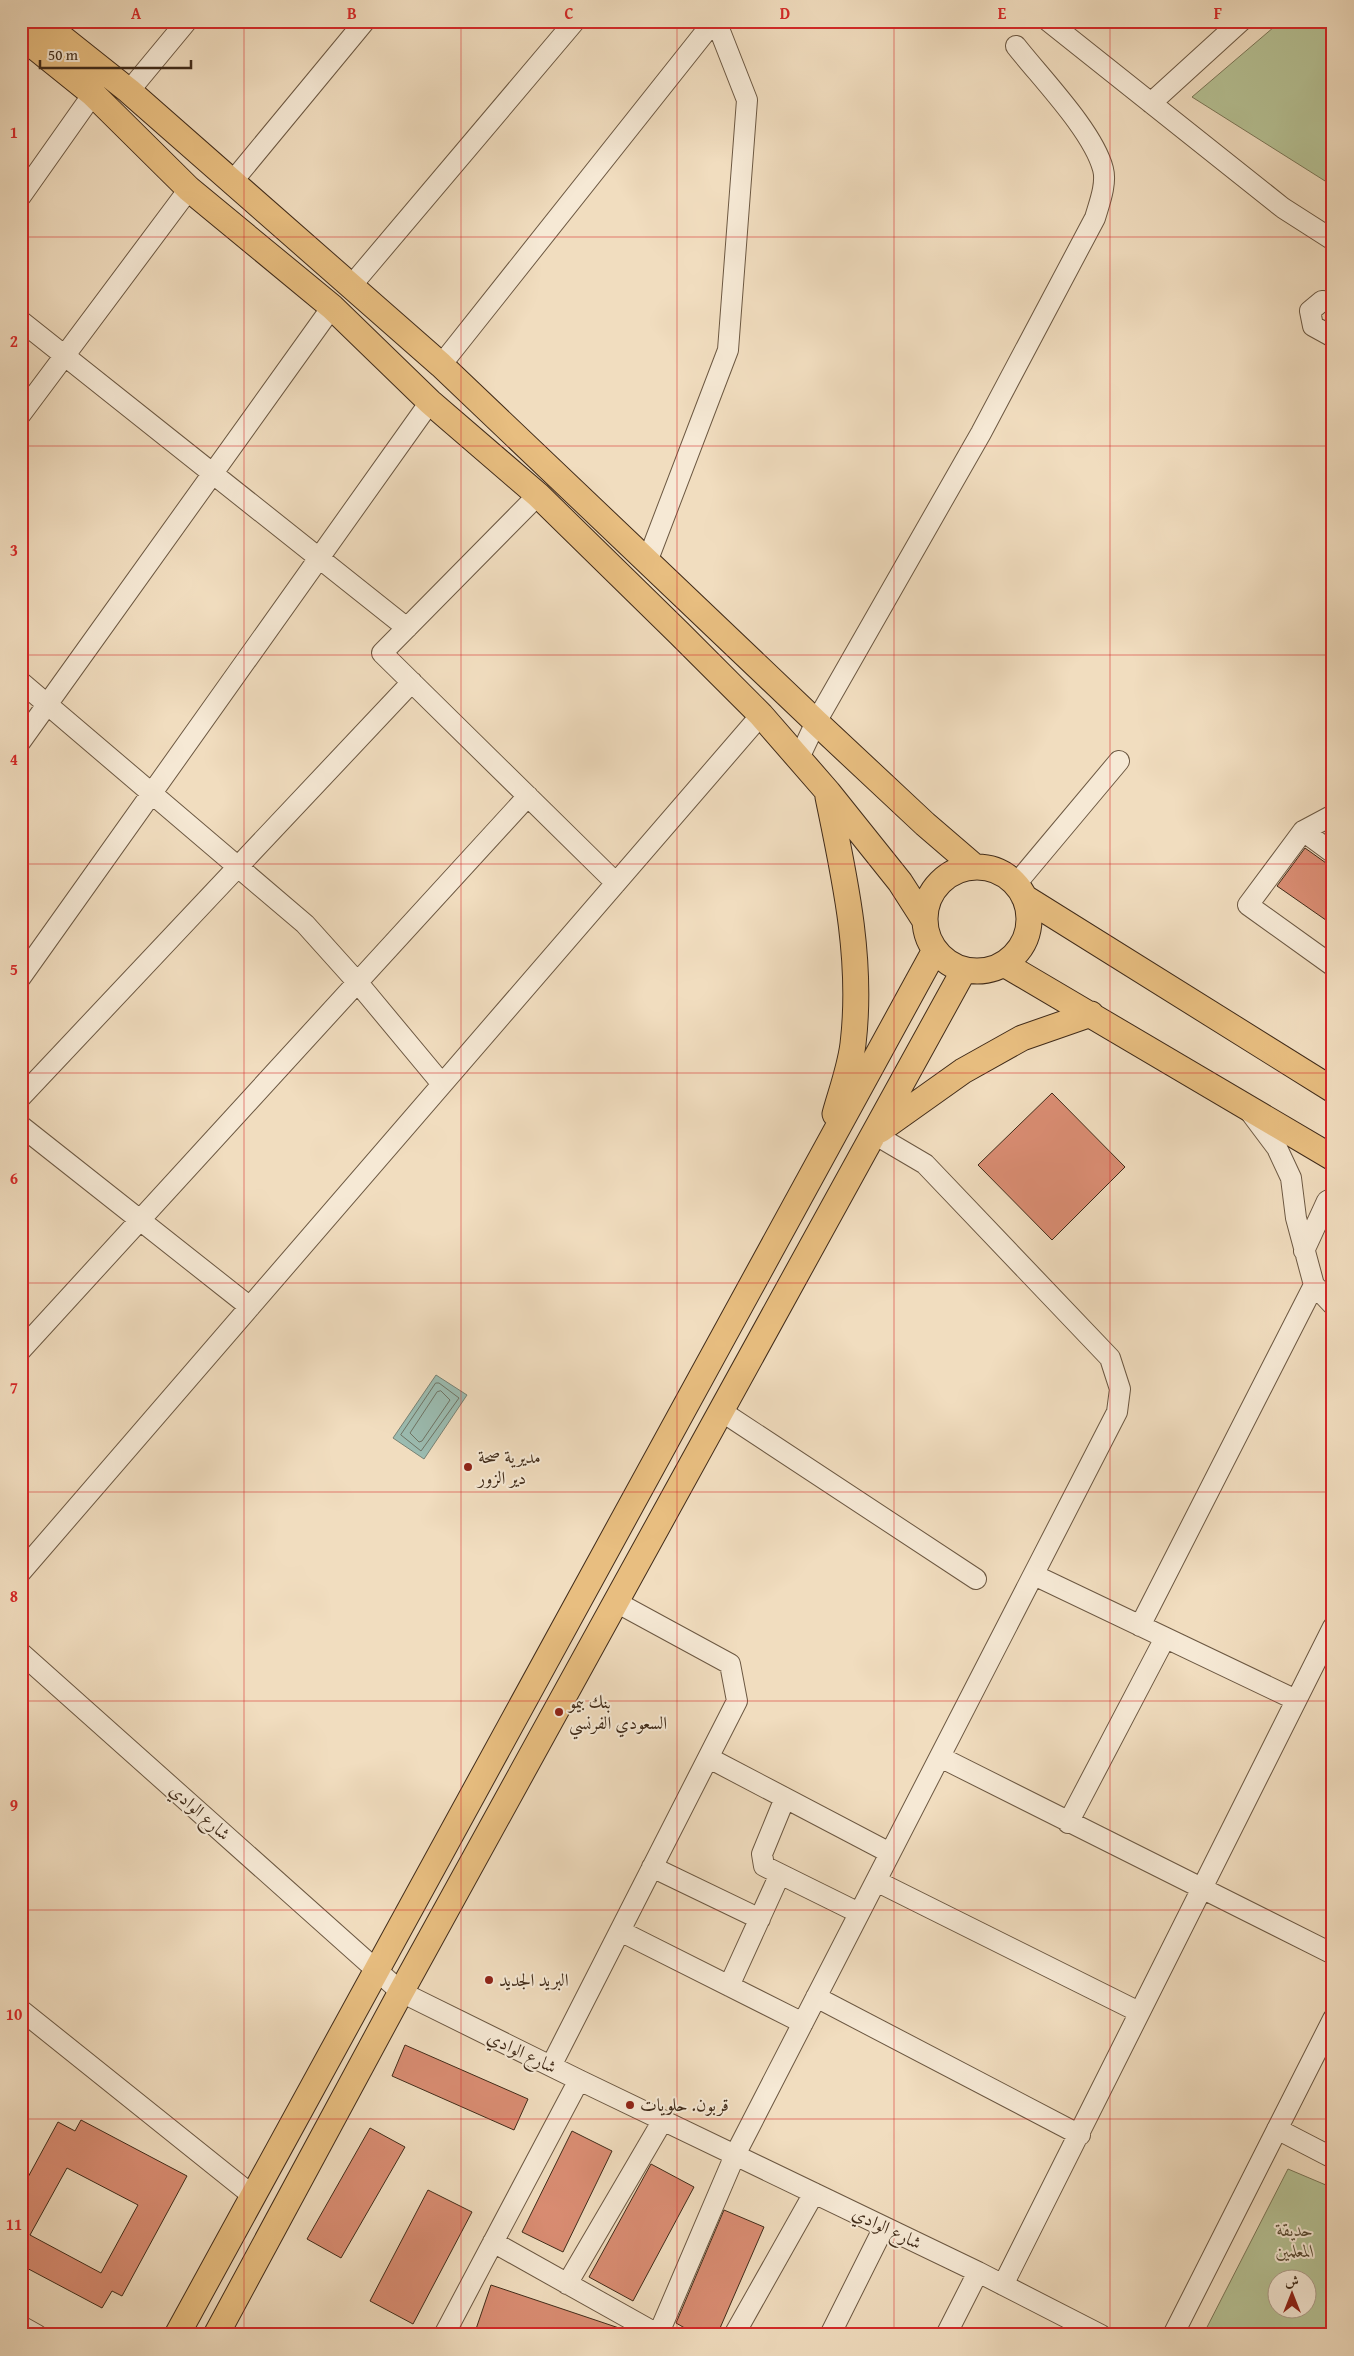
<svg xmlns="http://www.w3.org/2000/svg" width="1354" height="2356" font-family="'Gentium Book Plus',Amiri,serif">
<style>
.green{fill:#b6c295;stroke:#7b7657;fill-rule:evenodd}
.water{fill:#9bbcb1;stroke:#778274}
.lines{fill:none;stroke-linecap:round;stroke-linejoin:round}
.shore{stroke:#6e7465;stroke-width:1}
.building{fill:#da8d73;stroke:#402b19;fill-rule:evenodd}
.minor-casing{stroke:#6c5842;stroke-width:22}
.major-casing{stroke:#402b19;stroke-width:27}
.minor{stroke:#f6e9d5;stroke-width:20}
.major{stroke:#e8be80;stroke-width:25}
.grid{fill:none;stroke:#d62828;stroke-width:1;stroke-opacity:0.55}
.poi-dot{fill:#8f2418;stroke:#f6e9d5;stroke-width:2}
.labels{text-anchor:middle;stroke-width:4;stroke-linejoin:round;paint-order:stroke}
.poi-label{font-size:18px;fill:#402b19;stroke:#f6e9d5;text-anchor:start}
.street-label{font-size:18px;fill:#402b19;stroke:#f6e9d5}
.park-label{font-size:18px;font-style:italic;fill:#584932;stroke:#f6e9d5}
.neatline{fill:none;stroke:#d62828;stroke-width:2}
.grid-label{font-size:16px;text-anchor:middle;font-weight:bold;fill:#d62828}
</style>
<rect width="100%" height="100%" fill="#f1ddbf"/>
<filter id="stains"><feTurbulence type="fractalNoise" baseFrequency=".004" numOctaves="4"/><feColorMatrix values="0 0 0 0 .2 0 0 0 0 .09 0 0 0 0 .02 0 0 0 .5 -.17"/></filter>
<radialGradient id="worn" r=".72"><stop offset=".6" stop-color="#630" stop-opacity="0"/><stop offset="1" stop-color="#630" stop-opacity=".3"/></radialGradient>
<!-- green -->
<path class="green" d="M1281,21H1333V186L1192,97Z
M1288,2169L1333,2188V2335H1203ZM1276,2278H1306V2308H1276Z"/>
<!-- water -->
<path class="water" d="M436,1375L467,1395L424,1459L393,1438Z"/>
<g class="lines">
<!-- shore -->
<path class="shore" d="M436,1383H439L459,1398L421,1451L401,1435Z
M441,1391L450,1400L422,1441L419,1442L410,1433L437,1392Z"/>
</g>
<!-- building -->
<path class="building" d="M1305,848L1326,863L1333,865V925L1277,886Z
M1052,1093L1125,1167L1052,1240L978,1165Z
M405,2045L528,2099L514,2130L392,2076Z
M81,2120L187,2176L122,2296L112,2291L102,2308L21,2265V2190L58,2122L75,2131ZM67,2168L138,2205L101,2273L30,2235Z
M370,2128L405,2147L341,2258L307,2239Z
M572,2131L612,2151L563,2252L522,2232Z
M651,2164L694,2187L633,2301L589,2277Z
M428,2190L472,2212L413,2324L370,2301Z
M724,2210L764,2227L717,2335H697L676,2323Z
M491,2285L625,2330L631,2335H494L476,2329Z"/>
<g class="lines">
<defs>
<path id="minor" d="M1048,21L1283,208L1333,240
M129,91L187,21
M1151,103L1241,21
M232,182L365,21
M21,196L93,94
M351,286L575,21
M1333,302L1322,301L1310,311L1313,326L1333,337
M21,321L407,628
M441,365L714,21
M21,414L189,189
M538,495L382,653L616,883
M647,562L728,350L747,100L716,21
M21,682L305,924L358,983L442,1084
M21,741L332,307
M799,758L816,722L981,433L1095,218C1099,204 1107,184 1103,169C1093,131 1041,78 1016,46
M1333,815L1303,831L1333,853
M1303,831L1248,905L1333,966
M1016,884L1119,761
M21,977L430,402
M21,1097L412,682
M1250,1112L1277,1148L1291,1178L1296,1218L1314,1285L1333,1305
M21,1126L250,1307
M1304,1251L1327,1201L1333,1198
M21,1350L528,796
M721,1411L976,1579
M21,1572L761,715
M1034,1575L1296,1700
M1140,1626L1314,1285
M21,1653L401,1992L579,2080L978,2272L1101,2335
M940,1757L1333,1954
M709,1758L890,1853
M785,1798L762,1854L764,1866L859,1913
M1068,1823L1165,1638
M652,1867L760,1919
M876,1881L1139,2012
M620,1931L803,2023
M729,1986L780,1874
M816,1997L1080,2135
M21,2010L253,2196
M551,2066L737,1701L730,1664L616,1602
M1277,2129L1333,2158
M493,2242L659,2335
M567,2284L663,2120
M1003,2285L1333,1627
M21,2326L37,2335
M444,2335L579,2080
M658,2335L735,2155L1117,1412L1120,1389L1110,1358L925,1164L874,1134
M734,2335L814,2193
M830,2335L884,2227
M946,2335L978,2272
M1173,2335L1333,2019"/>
<path id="major" d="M41,21L129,91L441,365L816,722L925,824L975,867
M21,36L93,94L189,189L332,307L430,402L538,495L680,634L761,715L828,792L900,882L925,921
M828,797C845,879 863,960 853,1044C850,1068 841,1092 835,1114
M925 919a52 52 0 1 1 104 0a52 52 0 1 1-104 0Z
M1024,897L1333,1090
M1004,964L1333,1158
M880,1130L963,1071L1022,1038L1091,1014
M177,2335L935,950
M216,2335L401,1992L964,970"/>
</defs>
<!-- minor casing -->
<use href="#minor" class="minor-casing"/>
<!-- major casing -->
<use href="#major" class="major-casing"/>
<!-- minor -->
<use href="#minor" class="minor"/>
<!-- major -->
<use href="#major" class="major"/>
</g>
<!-- grid -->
<path class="grid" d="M244,21V2335M461,21V2335M677,21V2335M894,21V2335M1110,21V2335M21,237H1333M21,446H1333M21,655H1333M21,864H1333M21,1073H1333M21,1283H1333M21,1492H1333M21,1701H1333M21,1910H1333M21,2119H1333"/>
<!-- markers -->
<g class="poi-dot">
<circle cx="468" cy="1467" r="5"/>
<circle cx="559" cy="1712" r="5"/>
<circle cx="489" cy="1980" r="5"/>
<circle cx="630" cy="2105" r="5"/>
</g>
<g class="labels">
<!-- poi labels -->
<g class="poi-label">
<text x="478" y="1463">مديرية صحة<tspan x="478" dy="21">دير الزور</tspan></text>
<text x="569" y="1708">بنك بيمو<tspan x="569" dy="21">السعودي الفرنسي</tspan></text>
<text x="499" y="1986">البريد الجديد</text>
<text x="640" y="2111">قربون. حلويات</text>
</g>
<!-- street labels -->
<g class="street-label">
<text transform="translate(200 1812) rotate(42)" y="6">شارع الوادي</text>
<text transform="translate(522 2052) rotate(26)" y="6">شارع الوادي</text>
<text transform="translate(887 2228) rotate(26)" y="6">شارع الوادي</text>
</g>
<!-- park labels -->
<g class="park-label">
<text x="1295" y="2236">حديقة<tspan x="1295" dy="21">المعلمين</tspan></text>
</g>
</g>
<!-- margin -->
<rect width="1354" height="2356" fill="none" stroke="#f1ddbf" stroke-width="55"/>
<!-- north arrow -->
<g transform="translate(1292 2294)"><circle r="24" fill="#f6e9d5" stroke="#ad9d8a"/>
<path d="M0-4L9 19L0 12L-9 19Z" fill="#8f2418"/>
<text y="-8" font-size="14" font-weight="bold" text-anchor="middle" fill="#402b19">ش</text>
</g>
<!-- scale -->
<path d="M40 60v8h151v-8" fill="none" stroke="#402b19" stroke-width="2.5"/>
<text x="48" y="60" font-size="15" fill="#402b19" stroke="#f6e9d5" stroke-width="4" paint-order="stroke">50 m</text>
<rect x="28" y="28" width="1298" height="2300" class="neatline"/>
<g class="grid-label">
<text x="136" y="19">A</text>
<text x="352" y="19">B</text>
<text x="569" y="19">C</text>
<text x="785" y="19">D</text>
<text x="1002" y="19">E</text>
<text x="1218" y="19">F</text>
<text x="14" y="138">1</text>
<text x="14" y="347">2</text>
<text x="14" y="556">3</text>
<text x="14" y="765">4</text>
<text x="14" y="975">5</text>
<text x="14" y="1184">6</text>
<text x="14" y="1393">7</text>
<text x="14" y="1602">8</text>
<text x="14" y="1811">9</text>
<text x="14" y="2020">10</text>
<text x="14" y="2230">11</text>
</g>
<rect width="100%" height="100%" filter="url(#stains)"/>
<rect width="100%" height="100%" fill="url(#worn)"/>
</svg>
